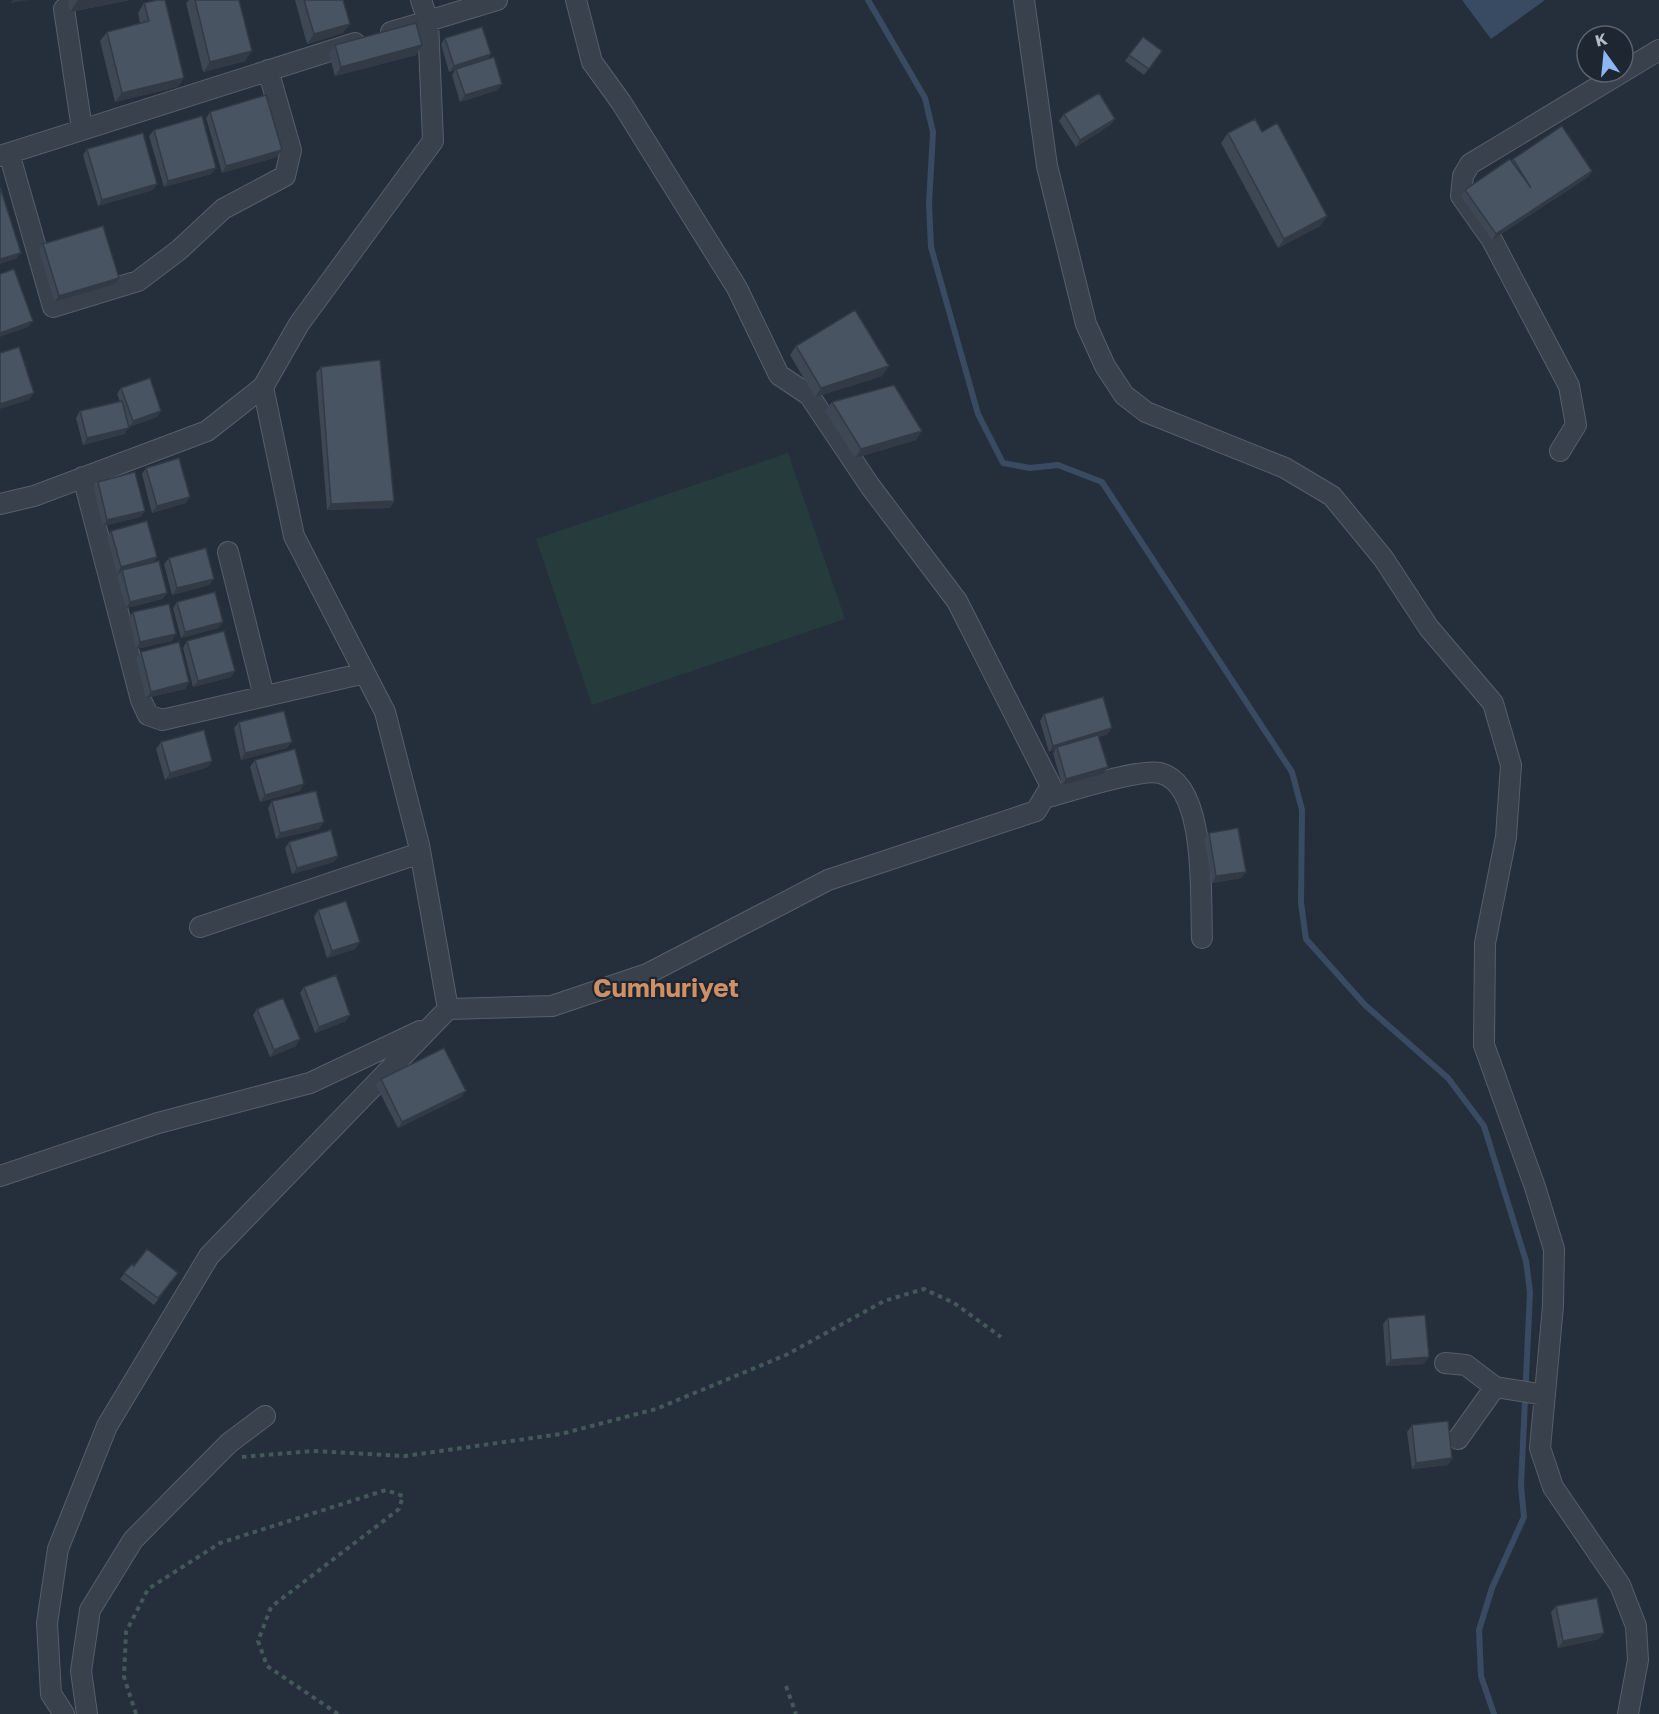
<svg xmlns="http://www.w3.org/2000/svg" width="1659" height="1714" font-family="'Golos Text',sans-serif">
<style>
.green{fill:#263b3c}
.water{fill:#394b62}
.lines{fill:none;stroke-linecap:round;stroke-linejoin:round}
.stream{stroke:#394b62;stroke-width:6}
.minor-casing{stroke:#565f6a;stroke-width:22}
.path{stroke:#44585a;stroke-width:4;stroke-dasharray:4.5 4.5;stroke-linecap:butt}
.minor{stroke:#38414c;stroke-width:20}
.wall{fill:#3e4854}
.shaded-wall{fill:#323b45}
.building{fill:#485462;stroke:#323b45;stroke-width:1.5}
.labels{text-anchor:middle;stroke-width:4.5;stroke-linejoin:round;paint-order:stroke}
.district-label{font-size:26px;font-weight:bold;fill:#d09065;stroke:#1d2631}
</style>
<rect width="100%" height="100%" fill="#242f3b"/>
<!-- green -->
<path class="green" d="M788,453L845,619L592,705L536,539Z"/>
<!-- water -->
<path class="water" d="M1462,0H1545L1491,39Z"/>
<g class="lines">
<!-- stream -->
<path class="stream" d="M868,0L925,98L933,132L929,204L931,247L978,414L1003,463L1030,468L1058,465L1102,482L1292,772L1302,810L1301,903L1306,939L1365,1005L1448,1078L1484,1126L1526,1261L1530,1292L1521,1486L1524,1517L1492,1588L1479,1630L1481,1676L1494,1714"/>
<defs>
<path id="minor" d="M421,0L428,21L497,0
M1024,0L1047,166L1086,324L1105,366L1124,395L1146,412L1285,468L1332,496L1383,558L1429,628L1493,703L1511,765L1506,837L1485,943L1484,1045L1535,1187L1554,1249L1553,1306L1540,1448L1553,1487L1620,1585L1636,1626L1638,1660L1628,1714
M64,9L82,129
M391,32L428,21L433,141L299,324L263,387L294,536L385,712L419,845L448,1009L552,1006L647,974L828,880L1036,811L1051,786L957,601L870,486L809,395L779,375L737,288L621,102L592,62L576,0
M9,153L53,307L138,281L179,250L223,209L285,176L291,150L268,70
M0,156L355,43
M1560,451L1576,425L1569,386L1492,240L1461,196L1463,176L1470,164L1659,50
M83,477L141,700L148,715L162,720L365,673
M0,504L34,496L207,431L263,387
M228,552L264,696
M1044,798C1068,792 1139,768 1160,773C1208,785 1200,899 1202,938
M200,927L420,853
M0,1176L158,1123L310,1083L420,1031
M1445,1363L1466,1365L1495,1387L1545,1395
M1458,1439L1495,1387
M64,1714L51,1694L47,1623L58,1549L107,1426L209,1256L448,1009
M87,1714L81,1671L90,1610L133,1540L229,1443L265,1416"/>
</defs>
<!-- minor casing -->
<use href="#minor" class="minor-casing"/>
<!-- path -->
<path class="path" d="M242,1457L313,1451L405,1456L561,1434L656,1409L786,1355L884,1301L924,1289L954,1303L1001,1337
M786,1686L796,1714
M136,1714L124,1677L126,1632L148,1589L220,1543L386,1490L403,1496L399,1509L271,1607L258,1641L267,1666L338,1714"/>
<!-- minor -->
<use href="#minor" class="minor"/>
</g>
<!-- wall -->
<path class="wall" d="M68,0H130L70,12Z
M189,0H239L245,61L203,72L186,3Z
M295,0H343V33L307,44Z
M144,3L184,78L177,87L115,102L100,41L107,32L140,23L138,13Z
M1143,37L1162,51L1144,75L1125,61Z
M445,38L491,54L487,59L498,90L460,102L452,75L455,70L449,72L441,44Z
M335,45H422L416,55L335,76L329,54Z
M210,112L277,157L222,173L206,118Z
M1064,114L1115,119L1110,125L1076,147L1059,121Z
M154,130L216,168L211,174L164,187L149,136Z
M1262,132L1327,216L1320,226L1278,248L1221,143L1228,133Z
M87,149L153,190L98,206L83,155Z
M1513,159L1592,171L1588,177L1492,240L1461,196L1465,190L1511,161Z
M43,244L115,284L54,302L39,250Z
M796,346L882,376L815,397L790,355Z
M321,367L394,501L390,508L327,510L316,373Z
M121,388L161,411L157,417L129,427L124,434L83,445L76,418L80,411L120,402L117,394Z
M832,402L916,440L855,458L825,411Z
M146,468L186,503L152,513L142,474Z
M98,482L145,511L140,517L103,526L93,488Z
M111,531L153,562L167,593L162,599L126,608L117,577L120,573L117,574L107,538Z
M169,558L209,585L172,595L164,564Z
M177,602L223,622L218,628L181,638L173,608Z
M133,612L172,641L136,649L129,618Z
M187,641L231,677L193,687L183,648Z
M141,652L189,682L185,689L146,698L136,658Z
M1044,714L1108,734L1099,737L1103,774L1062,785L1053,753L1055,750L1049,752L1040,721Z
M239,722L287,748L241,760L234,728Z
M161,742L208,767L165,780L156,749Z
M255,760L300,791L260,802L250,767Z
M272,801L324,822L319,829L276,839L268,808Z
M1209,833L1241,878L1212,883L1204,839Z
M289,842L338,856L334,862L292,874L285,848Z
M318,910L360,942L355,949L327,958L314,917Z
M304,987L346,1021L315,1033L300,993Z
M257,1009L296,1046L270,1057L253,1015Z
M381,1079L466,1091L461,1097L398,1128L376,1085Z
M132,1264L134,1266L178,1273L154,1305L120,1279Z
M1388,1318L1424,1364L1386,1366L1383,1324Z
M1412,1425L1452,1458L1448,1465L1412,1469L1407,1432Z
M1556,1606L1599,1639L1558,1648L1551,1612Z"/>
<!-- shaded-wall -->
<path class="shaded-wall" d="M13,0H29L10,3Z
M78,0H130L70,12Z
M350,24L343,33L307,44L314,34Z
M422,45L416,55L335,76L341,67Z
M252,51L245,61L203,72L210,62Z
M491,54L486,61L456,69L455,70L449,72L454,66Z
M184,78L177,87L115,102L122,93Z
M502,84L498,90L460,102L465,95Z
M1115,119L1110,125L1076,147L1080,140Z
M282,150L277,157L222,173L226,166Z
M216,168L211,174L164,187L168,181Z
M1592,171L1588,177L1492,240L1496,234Z
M157,184L153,190L98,206L102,200Z
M1327,216L1320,226L1278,248L1284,239Z
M21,253L16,259L0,264V259Z
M119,278L115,284L54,302L59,296Z
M33,321L28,327L0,337V333Z
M889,366L882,376L815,397L821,388Z
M34,393L29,400L0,409V404Z
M161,411L157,417L129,427L133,421Z
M129,428L124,434L83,445L87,438Z
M922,431L916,440L855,458L861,449Z
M190,497L186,503L152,513L157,506Z
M394,501L390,508L327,510L331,504Z
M145,511L140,517L103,526L107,520Z
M157,557L153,563L122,570L120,573L117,574L121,567Z
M214,579L209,585L172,595L177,588Z
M167,593L162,599L126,608L130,602Z
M223,622L218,628L181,638L185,632Z
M176,634L172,641L136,649L140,642Z
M235,671L231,677L193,687L198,681Z
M189,682L185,689L146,698L151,692Z
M1112,728L1108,734L1058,749L1057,747L1055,750L1049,752L1053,746Z
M292,742L287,748L241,760L245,753Z
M212,761L208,767L165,780L170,773Z
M1108,767L1103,774L1062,785L1066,779Z
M304,784L300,791L260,802L265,795Z
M324,822L319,829L276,839L280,833Z
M338,856L334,862L292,874L297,868Z
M1246,872L1241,878L1212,883L1216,876Z
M360,942L355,949L327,958L332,951Z
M350,1015L346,1021L315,1033L319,1027Z
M300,1039L296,1046L270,1057L274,1050Z
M466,1091L461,1097L398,1128L402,1122Z
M1429,1357L1424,1364L1386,1366L1391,1360Z
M1452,1458L1448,1465L1412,1469L1416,1463Z
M1604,1633L1599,1639L1558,1648L1563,1641Z"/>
<!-- building -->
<path class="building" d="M157,0H165L184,78L122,93L107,32L149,21L144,3Z
M195,0H239L252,51L210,62Z
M304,0H343L350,24L314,34Z
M416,23L422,45L341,67L335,45Z
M482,27L491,54L454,66L445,38Z
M1143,37L1162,51L1149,69L1129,55Z
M494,57L502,84L465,95L456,69Z
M1099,93L1115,119L1080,140L1064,114Z
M266,95L282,150L226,166L210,112Z
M202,116L216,168L168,181L154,130Z
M1255,119L1262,132L1277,123L1327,216L1284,239L1228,133Z
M1562,126L1592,171L1496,234L1465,190L1510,159L1531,188L1513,159Z
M143,133L157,184L102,200L87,149Z
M0,187L21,253L0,259Z
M103,226L119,278L59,296L43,244Z
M14,269L33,321L0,333V274Z
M855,310L889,366L821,388L796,346Z
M19,347L34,393L0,404V353Z
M380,360L394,501L331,504L321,367Z
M150,378L161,411L133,421L121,388Z
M894,385L922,431L861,449L832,402Z
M122,401L129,428L87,438L80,411Z
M179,458L190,497L157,506L146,468Z
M135,472L145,511L107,520L98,482Z
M147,521L157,557L121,567L111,531Z
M206,548L214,579L177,588L169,558Z
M159,561L167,593L130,602L122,570Z
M215,592L223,622L185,632L177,602Z
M169,604L176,634L140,642L133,612Z
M224,631L235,671L198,681L187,641Z
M179,642L189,682L151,692L141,652Z
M1103,697L1112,728L1053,746L1044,714Z
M284,711L292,742L245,753L239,722Z
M204,730L212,761L170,773L161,742Z
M1098,735L1108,767L1066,779L1057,747Z
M295,749L304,784L265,795L255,760Z
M316,791L324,822L280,833L272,801Z
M1238,828L1246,872L1216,876L1209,833Z
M331,830L338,856L297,868L289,842Z
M346,901L360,942L332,951L318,910Z
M336,975L350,1015L319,1027L304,987Z
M283,998L300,1039L274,1050L257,1009Z
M444,1048L466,1091L402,1122L381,1079Z
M147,1249L178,1273L158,1298L124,1273L132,1264L134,1266Z
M1425,1315L1429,1357L1391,1360L1388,1318Z
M1448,1421L1452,1458L1416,1463L1412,1425Z
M1597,1598L1604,1633L1563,1641L1556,1606Z"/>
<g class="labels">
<!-- district labels -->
<g class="district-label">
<text x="666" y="997">Cumhuriyet</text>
</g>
</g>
<!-- north arrow -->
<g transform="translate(1605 54) rotate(345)"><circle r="28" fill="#1d2631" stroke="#59626d" stroke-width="1.5"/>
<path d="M0-4.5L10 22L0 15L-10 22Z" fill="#8cb7f4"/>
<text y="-9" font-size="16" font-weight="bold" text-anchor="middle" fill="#b3bcc7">K</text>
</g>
</svg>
